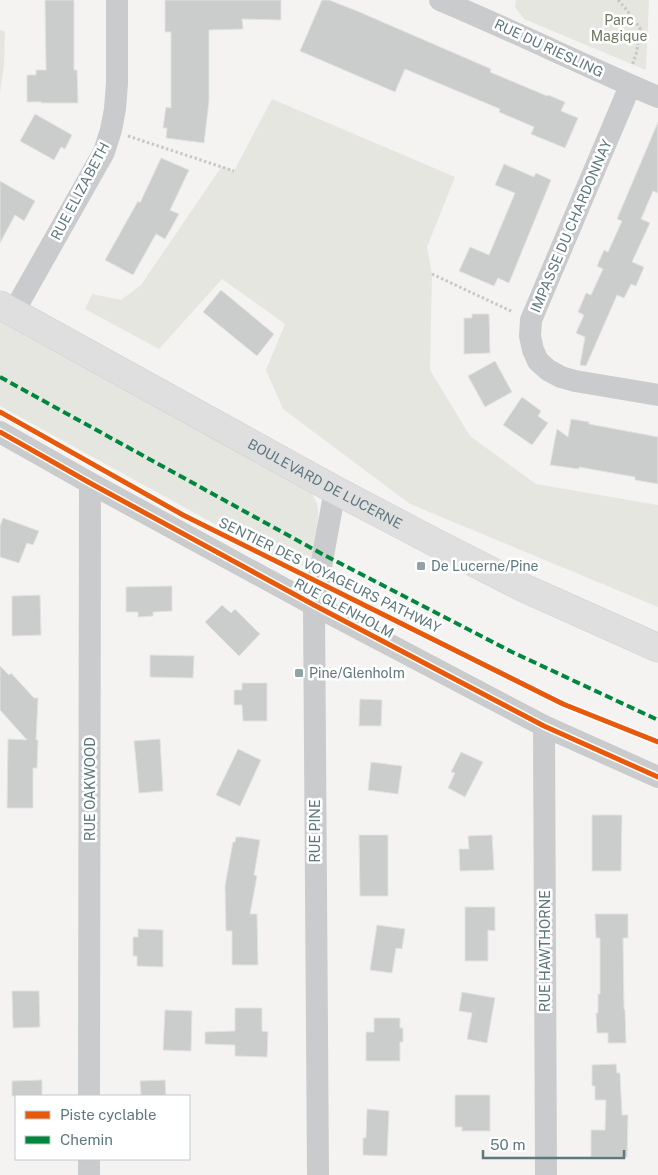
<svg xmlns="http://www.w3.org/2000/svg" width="658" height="1175" font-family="'Public Sans',sans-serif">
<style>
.green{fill:#e4e6df}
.building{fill:#cbcdcd;stroke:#e3e2e2}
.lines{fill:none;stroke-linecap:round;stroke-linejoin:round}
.secondary-casing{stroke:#d0d1d2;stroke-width:29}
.path{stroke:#c7c8c8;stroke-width:3;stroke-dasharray:2.5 2.5;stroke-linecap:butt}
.minor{stroke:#cacbcc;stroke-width:22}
.secondary{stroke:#dfdfdf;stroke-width:28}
.quiet{stroke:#00873e;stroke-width:4;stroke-dasharray:8 4;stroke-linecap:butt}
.cycleway-casing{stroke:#fff;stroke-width:8}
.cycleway{stroke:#e8590c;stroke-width:5}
.poi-dot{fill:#92a3a7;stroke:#fff;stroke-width:2}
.labels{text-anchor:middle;stroke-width:5;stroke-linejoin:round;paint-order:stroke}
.park-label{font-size:14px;fill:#6c7b61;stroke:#fff}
.street-label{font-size:14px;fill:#5e787e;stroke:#fff}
.poi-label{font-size:14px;fill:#5e787e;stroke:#fff;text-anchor:start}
</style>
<rect width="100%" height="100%" fill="#f4f3f2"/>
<!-- green -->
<path class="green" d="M516,0H649L646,70L524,19L515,7Z
M0,30L5,31L4,65L0,93Z
M272,99L455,177L427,247L432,274L430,370L470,436L536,484L658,505V607L410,504L283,409L266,370L285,324L222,279L159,349L85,309L92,294L121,300L141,285L222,166L234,171Z
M0,308L308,486C311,492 315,498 317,504C320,515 316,549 310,559C306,565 299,566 293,567L0,406Z"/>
<!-- building -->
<path class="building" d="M45,0H74V70H77L78,103H41L42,102H27V75H36V70H46Z
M165,0H281V20L242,19L243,29L209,30V101L204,143L166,138L167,128H163L166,107L171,108V32H165Z
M322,0H329L357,11L491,69L490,72L547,96L548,95L565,102L561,111L578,118L565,148L531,134L534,127L499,112L500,109L405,69L395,92L300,51Z
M35,114L72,135L65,149L61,147L54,160L20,141Z
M658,122V193L653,191L641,219L650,223L632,262L644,267L636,286L631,284L624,298L617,295L586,366L580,365L585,337L576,333L584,315L578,312L586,293L591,295L603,269L597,266L604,250L608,252L622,221L617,219Z
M161,158L189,170L170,210L179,214L165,239L156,234L133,275L105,260L138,201L140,203Z
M504,164L534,177L536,173L551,180L509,283L498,278L494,286L459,271L470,247L489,255L515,193L495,185Z
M0,181L35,201L24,221L15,215L0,243Z
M221,290L274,334L257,356L203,312Z
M472,314H489L490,353L464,354V318H472Z
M495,361L512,392L485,407L468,376Z
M522,397L541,411L538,416L548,423L532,445L503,425Z
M571,419L589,422V424L658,437V484L635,480V477L579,467V469L550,465L557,429L568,437Z
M3,518L39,531L33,545L27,543L19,563L0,557V526Z
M172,586V611L153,612V616L138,617V612H126V587Z
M40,595L41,635L12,636V596Z
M222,605L231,613L235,609L260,634L239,656L205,622Z
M150,655L194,656L193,678L150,677Z
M0,666L9,675L11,673L34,698H38L36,740H38L37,768H33V808H7L8,739L27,740L0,710Z
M242,683H267V721H243L242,705H234V690H242Z
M360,699L382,700L381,726H359Z
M160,739L163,791L139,793L134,741Z
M238,749L261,760L240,806L216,795Z
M461,752L483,762L465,797L448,788L455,773L451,772Z
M371,762L402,766L398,794L368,790Z
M592,815H622L621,871H592Z
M359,835H388V896H360Z
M492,835L494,870L460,871L459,849H469L468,836Z
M236,837H242L260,840L254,875L257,876L250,914H257L258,965H232V931H226L225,886L233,842H235Z
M465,907H495V931L488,930V961H465Z
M595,914H628V938H623L624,1009L625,1010L626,1043H608V1033H597L596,1013H598V994H600V938H596Z
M377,925L405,929L402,949L396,948L392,973L370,970Z
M138,929L163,930V967L137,966V956H133V937H138Z
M12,991H39L40,1027L13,1028Z
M462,992L495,998L487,1043L467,1039L472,1013L459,1011Z
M235,1008H262V1031L268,1032L267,1057L235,1056V1045L205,1044V1032L235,1031Z
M165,1010L192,1011L191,1051L163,1050Z
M374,1018H400V1028H403V1042H400V1061H366V1032H374Z
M616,1064L617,1073H620L622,1115H628L627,1157H591V1130H605L606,1100H595V1086H592V1065Z
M42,1080V1096H12V1081Z
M165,1080L166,1096H141L140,1081Z
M455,1095H490V1131H462V1127H455Z
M367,1109L389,1111L387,1156L363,1155V1138H366Z"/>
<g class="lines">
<defs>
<g id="secondary">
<path id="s1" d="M0,305L335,490L434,542L524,588L658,648"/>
</g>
</defs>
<!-- secondary casing -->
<use href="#secondary" class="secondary-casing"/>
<!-- path -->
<path class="path" d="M618,0L627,10L640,28L637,51L632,66
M128,136L234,171
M432,274L513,312"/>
<!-- minor -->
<path class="minor" d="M440,0C514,31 585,66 658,97
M630,86L531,320L530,336L533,350L538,361L548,370L561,377L575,381L658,395
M13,313L104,152L111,130L115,109L117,83V0
M0,432L90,483L314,605L544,726L658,777
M544,726L546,1175
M89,1096L90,483
M89,1175V1159
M318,1175L314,605L335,490"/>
<!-- secondary -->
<use href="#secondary" class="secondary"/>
<!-- quiet -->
<path class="quiet" d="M0,377L324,555L512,652L658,720"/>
<defs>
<path id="cycleway" d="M0,412L183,515L563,704L658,742
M0,432L90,483L314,605L544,726L658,777"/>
</defs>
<!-- cycleway casing -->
<use href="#cycleway" class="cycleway-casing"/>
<!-- cycleway -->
<use href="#cycleway" class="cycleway"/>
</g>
<!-- markers -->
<g class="poi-dot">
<rect x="416" y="561" width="10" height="10" rx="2.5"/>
<rect x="294" y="668" width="10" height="10" rx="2.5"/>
</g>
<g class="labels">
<!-- park labels -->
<g class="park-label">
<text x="619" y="25">Parc<tspan x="619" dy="16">Magique</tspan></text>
</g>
<!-- street labels -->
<g class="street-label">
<text transform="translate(549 48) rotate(25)" y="5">RUE DU RIESLING</text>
<text transform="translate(80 191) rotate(-62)" y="5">RUE ELIZABETH</text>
<text transform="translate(571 226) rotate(-67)" y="5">IMPASSE DU CHARDONNAY</text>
<text dy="5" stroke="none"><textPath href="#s1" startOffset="371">BOULEVARD DE LUCERNE</textPath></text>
<text transform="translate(330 575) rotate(26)" y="5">SENTIER DES VOYAGEURS PATHWAY</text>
<text transform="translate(344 608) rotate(28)" y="5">RUE GLENHOLM</text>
<text transform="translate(90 789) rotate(-90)" y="5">RUE OAKWOOD</text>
<text transform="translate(315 831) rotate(-90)" y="5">RUE PINE</text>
<text transform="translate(545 951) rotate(-90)" y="5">RUE HAWTHORNE</text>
</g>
<!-- poi labels -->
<g class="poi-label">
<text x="431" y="571">De Lucerne/Pine</text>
<text x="309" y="678">Pine/Glenholm</text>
</g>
</g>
<!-- legend -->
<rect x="15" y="1095" width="175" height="65" fill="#ffffff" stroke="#bfc9cb"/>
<rect x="25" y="1111" width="25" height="8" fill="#e8590c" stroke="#bfc9cb"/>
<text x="60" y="1120" font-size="15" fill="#5e787e">Piste cyclable</text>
<rect x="25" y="1136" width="25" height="8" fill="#00873e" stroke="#bfc9cb"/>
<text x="60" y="1145" font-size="15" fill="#5e787e">Chemin</text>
<!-- scale -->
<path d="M483 1150v8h141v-8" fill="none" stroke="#5e787e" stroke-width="2.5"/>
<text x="490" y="1150" font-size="15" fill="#5e787e" stroke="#ffffff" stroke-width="4" paint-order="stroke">50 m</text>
</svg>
